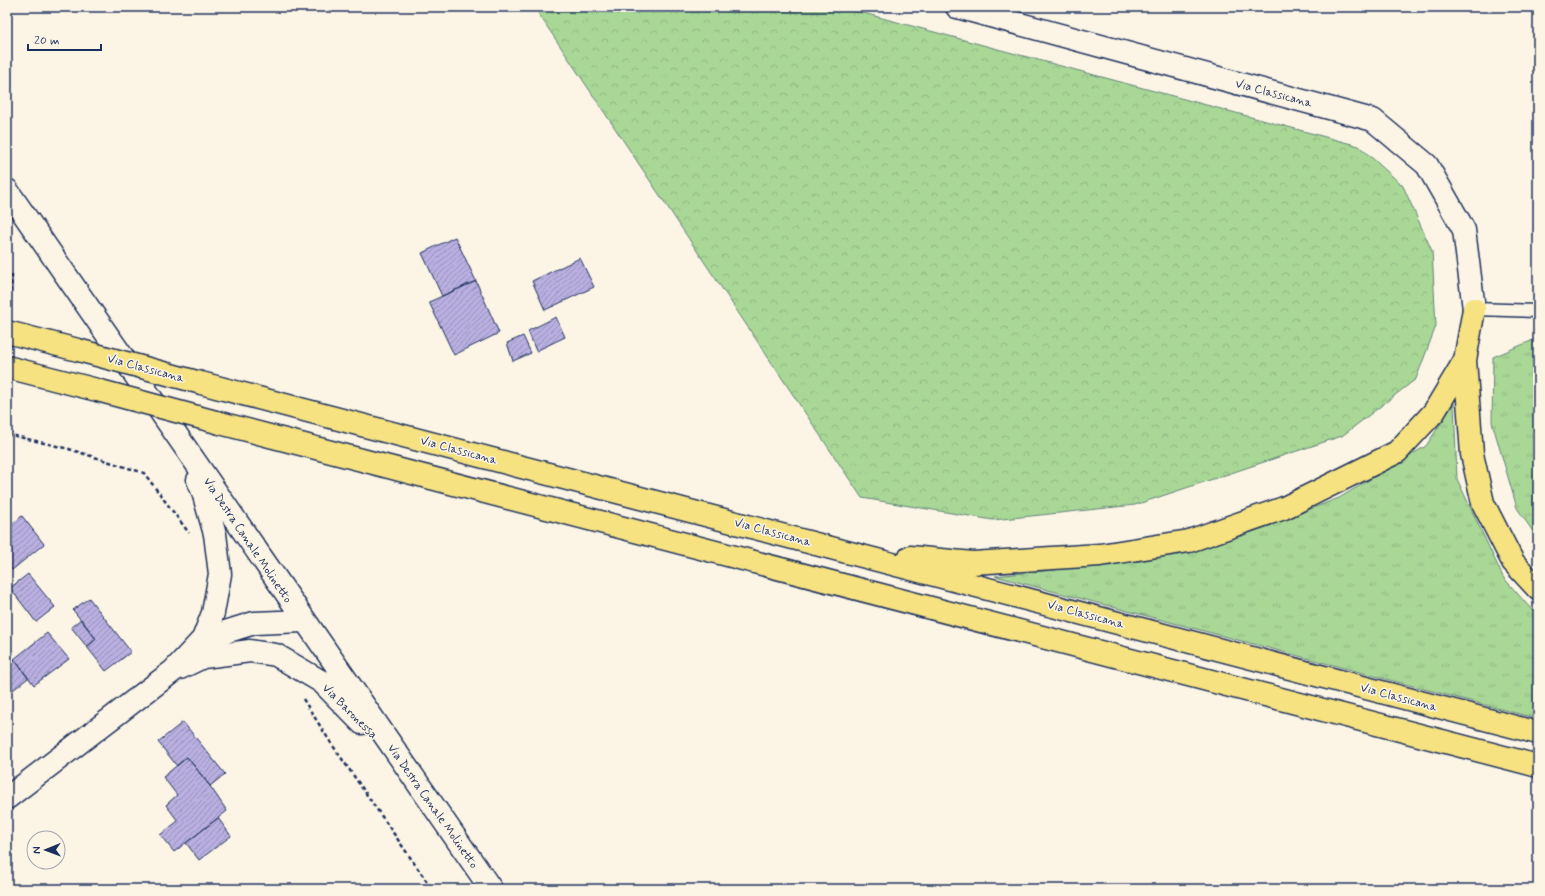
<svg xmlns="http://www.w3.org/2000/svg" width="1545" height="896" font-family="Mynerve,sans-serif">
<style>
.grass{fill:url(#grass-tufts);stroke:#62837a}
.forest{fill:url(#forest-crowns);stroke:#62837a}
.building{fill:url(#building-hatch);stroke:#1b2f5e}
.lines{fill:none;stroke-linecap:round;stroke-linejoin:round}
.service-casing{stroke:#1b2f5e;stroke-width:15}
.secondary-casing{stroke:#1b2f5e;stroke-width:25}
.trunk-casing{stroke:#1b2f5e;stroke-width:25}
.path{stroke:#1b2f5e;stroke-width:2.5;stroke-dasharray:4 3;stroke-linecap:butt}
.service{stroke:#fcf5e5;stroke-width:12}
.secondary{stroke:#fcf5e5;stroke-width:22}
.trunk{stroke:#f6e281;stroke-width:22}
.trunk-bridge-casing{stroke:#1b2f5e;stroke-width:25;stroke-linecap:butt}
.trunk-bridge{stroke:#f6e281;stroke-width:22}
.labels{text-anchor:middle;stroke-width:3;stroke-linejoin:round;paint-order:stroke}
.street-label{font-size:12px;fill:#1b2f5e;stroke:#fcf5e5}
</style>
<defs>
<pattern id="grass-tufts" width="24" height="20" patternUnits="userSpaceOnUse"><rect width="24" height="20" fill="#a9d796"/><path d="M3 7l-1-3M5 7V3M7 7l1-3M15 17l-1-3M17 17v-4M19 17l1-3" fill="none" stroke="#91b984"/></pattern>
<pattern id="forest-crowns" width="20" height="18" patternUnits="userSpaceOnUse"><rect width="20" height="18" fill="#a9d796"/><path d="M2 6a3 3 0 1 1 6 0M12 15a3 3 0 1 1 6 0" fill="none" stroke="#91b984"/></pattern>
<pattern id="building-hatch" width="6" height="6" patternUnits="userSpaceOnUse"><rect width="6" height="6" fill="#b9afe0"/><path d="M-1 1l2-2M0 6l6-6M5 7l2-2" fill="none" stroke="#968fb9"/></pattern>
</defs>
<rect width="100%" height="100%" fill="#fcf5e5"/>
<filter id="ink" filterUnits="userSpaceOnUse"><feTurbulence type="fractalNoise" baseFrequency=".025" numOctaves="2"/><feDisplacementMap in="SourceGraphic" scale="8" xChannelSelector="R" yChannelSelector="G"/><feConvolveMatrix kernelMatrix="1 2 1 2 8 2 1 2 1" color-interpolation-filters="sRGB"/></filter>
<g filter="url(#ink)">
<!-- grass -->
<path class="grass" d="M1538,338V539L1517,508L1492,422L1493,357Z
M1454,403L1457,479L1503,577L1538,617V719L995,576L1140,561L1241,536L1339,498L1426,446Z"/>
<!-- forest -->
<path class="forest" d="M534,7H841L1359,146L1403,186L1432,251L1436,326L1416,379L1342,436L1135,505L993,520L862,498Z"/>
<!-- building -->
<path class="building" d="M455,237L476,281L442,296L422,253Z
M580,258L594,287L545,310L532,281Z
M476,281L499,333L454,355L429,302Z
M556,317L565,337L536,351L528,331Z
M523,336L531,353L513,361L507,343Z
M22,516L44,544L12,570L7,564V528Z
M28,574L55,607L36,622L10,588Z
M89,598L131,652L106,671L87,647L96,639L73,610Z
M81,619L96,639L87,647L71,627Z
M47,633L69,659L34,685L14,659Z
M14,659L28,678L8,694L7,692V665Z
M183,722L225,774L210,786L187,757L177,766L158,742Z
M187,757L210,786L227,811L174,852L160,835L178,821L166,805L177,795L163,777Z
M218,818L231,836L199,860L186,843Z"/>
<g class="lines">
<defs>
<path id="service" d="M1474,309L1538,311"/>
<path id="secondary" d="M957,7L1373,120L1427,165L1464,230L1474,309
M7,190L491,889
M203,639L254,623L304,621
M180,668L203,657L227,654L250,651L276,655L322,682L362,723
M7,798L173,671L203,639L213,613L220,574L215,534L203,492L198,480"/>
<path id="trunk" d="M1474,309L1465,360L1472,454L1483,503L1513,562L1538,589
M7,332L78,350
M7,367L97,390
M201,383L1538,733
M220,423L1538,766
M910,557L973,563L1100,555L1189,541L1284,508L1397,452L1434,412L1465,360"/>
</defs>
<!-- service casing -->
<use href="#service" class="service-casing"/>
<!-- secondary casing -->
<use href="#secondary" class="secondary-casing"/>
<!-- trunk casing -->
<use href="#trunk" class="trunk-casing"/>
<!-- path -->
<path class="path" d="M7,269L12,276L10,296
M7,434L69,449L144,473L189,533
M303,699L331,743L432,889"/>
<!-- service -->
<use href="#service" class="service"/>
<!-- secondary -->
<use href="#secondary" class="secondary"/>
<!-- trunk -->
<use href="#trunk" class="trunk"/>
<defs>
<path id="trunk-bridge" d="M78,350L201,383
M97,390L220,423"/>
</defs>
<!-- trunk-bridge casing -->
<use href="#trunk-bridge" class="trunk-bridge-casing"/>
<!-- trunk-bridge -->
<use href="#trunk-bridge" class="trunk-bridge"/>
</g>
</g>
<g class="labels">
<!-- street labels -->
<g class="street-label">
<text transform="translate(1274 93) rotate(15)" y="4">Via Classicana</text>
<text transform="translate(146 368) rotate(15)" y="4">Via Classicana</text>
<text transform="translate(459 450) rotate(15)" y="4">Via Classicana</text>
<text transform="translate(773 532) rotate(15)" y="4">Via Classicana</text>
<text transform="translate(248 540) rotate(56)" y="4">Via Destra Canale Molinetto</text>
<text transform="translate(1086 614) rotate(15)" y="4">Via Classicana</text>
<text transform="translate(1399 697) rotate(15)" y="4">Via Classicana</text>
<text transform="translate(350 711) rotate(45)" y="4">Via Baronessa</text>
<text transform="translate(433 806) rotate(55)" y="4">Via Destra Canale Molinetto</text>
</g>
</g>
<!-- margin -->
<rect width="1545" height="896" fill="none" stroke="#fcf5e5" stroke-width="24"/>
<rect x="12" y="12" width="1521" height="872" fill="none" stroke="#1b2f5e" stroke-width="1.5" filter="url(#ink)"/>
<!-- north arrow -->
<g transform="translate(46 850) rotate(269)"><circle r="19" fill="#fcf5e5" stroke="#a2a6af"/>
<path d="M0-3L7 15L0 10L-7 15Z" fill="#1b2f5e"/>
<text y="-6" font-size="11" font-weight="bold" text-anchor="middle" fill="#1b2f5e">N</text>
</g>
<!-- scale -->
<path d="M28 44v6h73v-6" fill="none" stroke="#1b2f5e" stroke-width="2"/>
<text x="34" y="44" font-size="12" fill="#1b2f5e" stroke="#fcf5e5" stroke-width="3" paint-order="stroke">20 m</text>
</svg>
